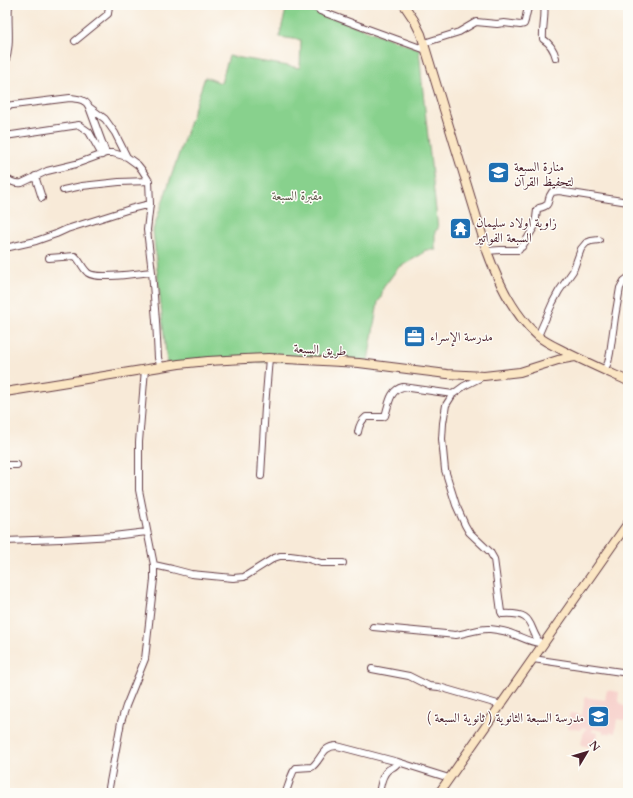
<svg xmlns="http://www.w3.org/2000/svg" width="633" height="798" font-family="Cardo,Amiri,serif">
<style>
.built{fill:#f7d0cb}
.green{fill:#88d18d;stroke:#69785c}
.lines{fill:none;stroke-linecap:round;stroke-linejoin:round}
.street-casing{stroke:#643d45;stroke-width:8}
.secondary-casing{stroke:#643d45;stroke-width:10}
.street{stroke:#fff;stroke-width:6}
.secondary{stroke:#fbe6c4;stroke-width:8}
.labels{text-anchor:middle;stroke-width:3;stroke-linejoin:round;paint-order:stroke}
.poi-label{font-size:13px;fill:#4a1f2b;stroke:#fdfcf7;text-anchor:start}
.park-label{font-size:13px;fill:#5d5448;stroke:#fdfcf7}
.street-label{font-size:13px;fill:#4a1f2b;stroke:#fdfcf7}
</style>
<rect width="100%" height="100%" fill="#fdfcf7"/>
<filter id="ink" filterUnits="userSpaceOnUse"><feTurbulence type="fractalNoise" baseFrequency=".025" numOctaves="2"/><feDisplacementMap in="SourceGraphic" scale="8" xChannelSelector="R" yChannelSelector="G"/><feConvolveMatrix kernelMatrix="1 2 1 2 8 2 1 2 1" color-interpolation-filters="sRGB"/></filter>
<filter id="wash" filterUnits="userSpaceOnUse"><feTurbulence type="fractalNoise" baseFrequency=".012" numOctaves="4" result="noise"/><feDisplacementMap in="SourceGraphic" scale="16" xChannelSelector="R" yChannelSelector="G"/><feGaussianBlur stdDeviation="0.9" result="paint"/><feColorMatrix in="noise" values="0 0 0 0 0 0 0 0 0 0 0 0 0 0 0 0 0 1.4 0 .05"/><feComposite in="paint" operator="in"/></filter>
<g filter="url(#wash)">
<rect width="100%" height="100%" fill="#f8ead8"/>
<!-- built -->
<path class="built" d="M607,690L619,692L618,700L623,706L628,707V721L617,719L615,733L610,732V734L603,733V731L593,729L592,732L598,733L595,748L581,745L584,730H586V728L582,727L581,730L568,728L570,713L582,715L585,697L605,700Z"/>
<!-- green -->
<path class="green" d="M287,6L298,10L319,13L419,49L422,82L438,229L435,231V248L436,250H425L422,254L398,268L383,288L381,298L378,302L368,361L340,360L167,364L153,230L205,77L221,83L229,56L300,68L301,40L279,37Z"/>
</g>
<g filter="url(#ink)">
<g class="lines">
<defs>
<path id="street" d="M316,5L318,9L320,11L368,29L426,50
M544,5C546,16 542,28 543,39C551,44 554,50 556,58
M75,41L108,14L109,5
M424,43L459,32L476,22L497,24L504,23L520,25L524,24C527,17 525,12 530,5
M5,63C12,44 7,24 9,5
M5,106L70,98C77,99 86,99 89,107L106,153
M89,107L105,119L115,133L127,157
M5,136L79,125L89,132L102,155
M35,176L42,198
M5,177C10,182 15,184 22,183L47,171L76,164L106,153H113L127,157L138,165L142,170L149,181L150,204L147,230L152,272L156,321L158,358L161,367
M63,190L82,186L119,182L149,181
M5,248L36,241L56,234L67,229L130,209L150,204
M487,251L500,250H519L520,247H522L535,226L537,210L539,208C553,205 545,201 552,192L559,191L628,202
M49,258L75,256C80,260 82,268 88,273C97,280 139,273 152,272
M538,336L553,302L559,291L573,271L581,249L586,243L591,241L599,240
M604,370L608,363L610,353L615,317L620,288L624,281L628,278
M484,376L464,386L453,394L446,405L443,423L442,439L445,470L456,505L465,525L469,532L490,552L494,559L501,612L502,614C537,612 526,626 542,646
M358,432C359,426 361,421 366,417H383L385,416C389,405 389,390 403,387L453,394
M5,465H17
M261,476L265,407L269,358
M5,541L61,539L113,536L147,532
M154,565L172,569L191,574L233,578L244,577L274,558L280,556H290L305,558L321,563H343
M373,627L456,635C468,633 479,628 490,629C499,630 507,631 515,635C523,638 530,642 539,643
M533,659L628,673
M372,669L409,676L429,686L439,687L501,705
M108,793L121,722L126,706L145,659L154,579V565L139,490V442L145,369
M286,793C287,787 289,785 290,780C292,775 292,772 296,768L312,767C322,759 322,746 337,746L398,762L449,778
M379,793C381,785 381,776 388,770C392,767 396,767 398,762"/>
<path id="secondary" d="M404,5L414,20L421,34L487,251C498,282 513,314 538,336C545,342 554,346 562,350C583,361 606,371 628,381
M5,392L179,364L208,361L245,359L269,358L359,363L447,374L484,376L520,372L558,360L575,357
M439,793L628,523"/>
</defs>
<!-- street casing -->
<use href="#street" class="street-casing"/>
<!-- secondary casing -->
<use href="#secondary" class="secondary-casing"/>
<!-- street -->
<use href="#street" class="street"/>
<!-- secondary -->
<use href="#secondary" class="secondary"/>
</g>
</g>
<!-- icons -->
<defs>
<symbol id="school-square" viewBox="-11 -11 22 22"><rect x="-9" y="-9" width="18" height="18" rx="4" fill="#1f6fb2" stroke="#fdfcf7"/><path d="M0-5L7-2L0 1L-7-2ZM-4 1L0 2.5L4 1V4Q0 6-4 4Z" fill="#fff"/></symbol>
<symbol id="temple-square" viewBox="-11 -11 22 22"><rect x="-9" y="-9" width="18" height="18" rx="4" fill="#1f6fb2" stroke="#fdfcf7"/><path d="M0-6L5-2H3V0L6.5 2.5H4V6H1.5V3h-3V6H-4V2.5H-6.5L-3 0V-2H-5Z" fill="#fff"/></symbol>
<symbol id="office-square" viewBox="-11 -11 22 22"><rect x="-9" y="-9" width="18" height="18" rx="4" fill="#1f6fb2" stroke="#fdfcf7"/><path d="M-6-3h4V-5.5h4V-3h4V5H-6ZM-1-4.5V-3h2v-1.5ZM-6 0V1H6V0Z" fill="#fff"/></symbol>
</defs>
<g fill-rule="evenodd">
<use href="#school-square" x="486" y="160" width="25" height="25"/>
<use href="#temple-square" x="448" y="216" width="25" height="25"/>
<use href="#office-square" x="402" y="324" width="25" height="25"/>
<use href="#school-square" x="586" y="704" width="25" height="25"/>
</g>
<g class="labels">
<!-- poi labels -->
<g class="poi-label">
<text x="514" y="171">منارة السبعة<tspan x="514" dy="15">لتحفيظ القرآن</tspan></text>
<text x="476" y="227">زاوية اولاد سليمان<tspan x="476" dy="15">السبعة الفواتير</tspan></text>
<text x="430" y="341">مدرسة الإسراء</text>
<text x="584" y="722" text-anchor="end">( مدرسة السبعة الثانوية ( ثانوية السبعة</text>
</g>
<!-- park labels -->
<g class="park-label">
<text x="297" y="200">مقبرة السبعة</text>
</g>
<!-- street labels -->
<g class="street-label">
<text transform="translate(320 349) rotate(3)" y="5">طريق السبعة</text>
</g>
</g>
<!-- margin -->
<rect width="633" height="798" fill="none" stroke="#fdfcf7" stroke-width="20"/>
<!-- north arrow -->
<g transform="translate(587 752) rotate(52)" stroke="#fdfcf7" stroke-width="3" paint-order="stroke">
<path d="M0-3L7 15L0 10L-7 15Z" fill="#4a1f2b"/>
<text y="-6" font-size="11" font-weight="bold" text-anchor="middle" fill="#4a1f2b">N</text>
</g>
</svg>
